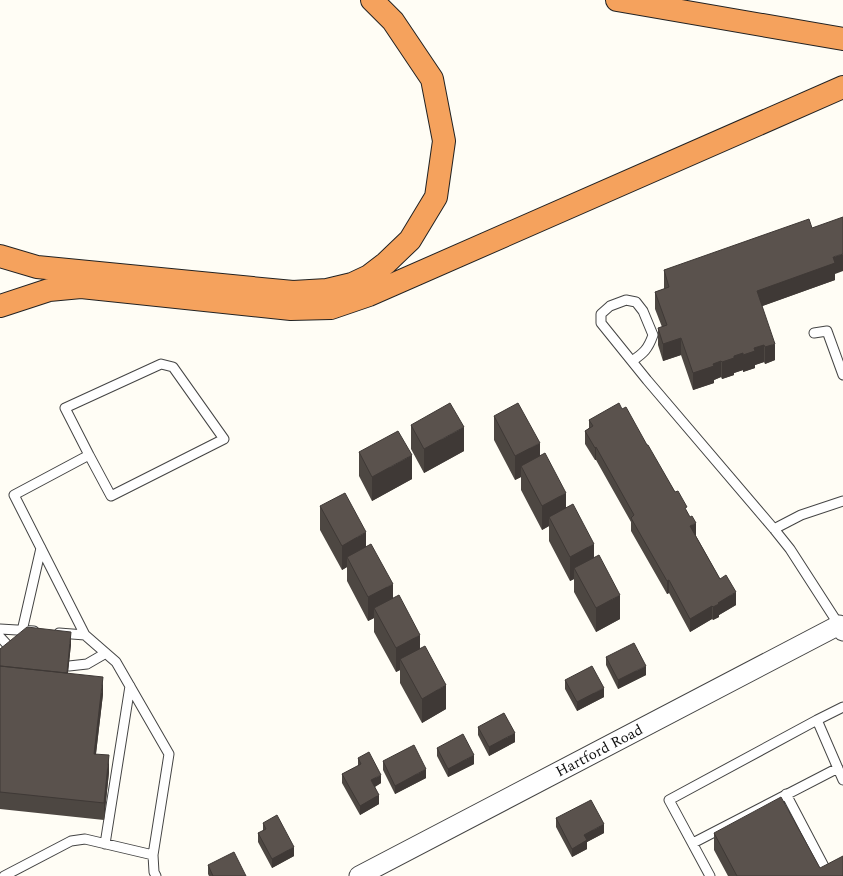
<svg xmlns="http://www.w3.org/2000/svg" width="843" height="876" font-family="Spectral,serif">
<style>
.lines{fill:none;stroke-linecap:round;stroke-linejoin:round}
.service-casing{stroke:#444;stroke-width:11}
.minor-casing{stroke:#444;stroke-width:21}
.motorway-casing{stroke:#222;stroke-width:24}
.service{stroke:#fff;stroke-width:9}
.minor{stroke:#fff;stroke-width:19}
.motorway{stroke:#f5a25d;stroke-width:22}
.wall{fill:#4d4742}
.shaded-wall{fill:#3f3936}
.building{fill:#5a524d;stroke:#3f3936}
.labels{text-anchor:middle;stroke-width:4;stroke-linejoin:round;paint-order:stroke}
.street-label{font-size:15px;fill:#111;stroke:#fff}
</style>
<rect width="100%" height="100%" fill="#fffdf5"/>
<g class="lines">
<defs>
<path id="service" d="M814,333L827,331L843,375
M632,361C644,353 648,349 653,335L643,311L636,302L626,300L610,306L601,314V323L647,380L774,529L790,549L839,625L842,623
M89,455L65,408L161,364L173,367L224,439L111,496L89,455L14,495L85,635L116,662L169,754L153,855L154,872L156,876
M774,529L801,515L843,501
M0,629L34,631
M22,631L41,548
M59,633L85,635
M0,637L13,651
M69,666L87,664L106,653
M843,707L817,720L843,780
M786,794L827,872L843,864
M693,843L838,768
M105,844L130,686
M4,876L71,841L85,839L153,855
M710,876L669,800L817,720"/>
<g id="minor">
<path id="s1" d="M359,876L839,625L843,631"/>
</g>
<path id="motorway" d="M617,0L843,39
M0,256L37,267L293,292L327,290L352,284L369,276L386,263L410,240L436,197L444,141L432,79L393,21L372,0
M0,306L49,290L81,287L291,309L331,308L369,295L843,87"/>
</defs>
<!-- service casing -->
<use href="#service" class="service-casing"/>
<!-- minor casing -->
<use href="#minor" class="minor-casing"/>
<!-- motorway casing -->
<use href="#motorway" class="motorway-casing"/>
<!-- service -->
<use href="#service" class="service"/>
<!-- minor -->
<use href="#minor" class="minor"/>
<!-- motorway -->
<use href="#motorway" class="motorway"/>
</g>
<!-- wall -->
<path class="wall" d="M812,228L835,274V280L762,306L775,360L765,364L764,362L755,365V368L743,372V370L734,373V375L722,379L721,377L714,380V383L693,390L681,355L663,361L658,345V328L662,327L655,309V292L664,289V270Z
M622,409L647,445L687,512L696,536L720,579L736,605L719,615V617L713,620L712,619L690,632L669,593L667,594L631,531V522L596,460H595L585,444V431L589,428V420Z
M494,416L540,456L566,507L594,557L620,619L596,632L574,592V579L570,581L549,541V526L542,530L521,490V477L515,480L494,440Z
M411,425L464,451L424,473L411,449Z
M359,452L412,479L372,501L359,476Z
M320,506L366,547L393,598L420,648L446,709L422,723L400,683V670L396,672L374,632V618L368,621L347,581V567L342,570L320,530Z
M71,644L68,673L103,694L96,754L109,772L104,820L0,809V649Z
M606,657L646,675L618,689L606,665Z
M565,680L604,697L577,711L565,689Z
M478,727L515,742L489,756L478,735Z
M437,748L474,764L448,777L437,756Z
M358,758L381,783L375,787L379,804L360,815L342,783V774L358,766Z
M383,761L426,778L395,794L383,770Z
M556,818L604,833L587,842V849L572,857L556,827Z
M263,823L294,856L272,868L258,842V833L263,831Z
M714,833L820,868L843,876H728L714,850Z
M208,865L246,876H209L208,874Z"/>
<!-- shaded-wall -->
<path class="shaded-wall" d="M843,254V271L835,274V280L757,308V291L833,257Z
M681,338V355L663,361V344Z
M775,344V360L765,364V347Z
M764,345V362L755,365V368L743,372V355L754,348Z
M743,353V370L734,373V375L722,379V362L734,356Z
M721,361V377L714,380V383L693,390V373L713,364Z
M464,427V451L424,473V449Z
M540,443V467L521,466V477L515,480V456Z
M596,447V460H595V448Z
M412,455V479L372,501V477Z
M566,493V517H549V526L542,530V506Z
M696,523V536L690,539V526Z
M366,532V556L347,557V567L342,570V546Z
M594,544V568H574V579L570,581V557Z
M669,580V593L667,594V581Z
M393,584V608H374V618L368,621V597Z
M736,592V605L719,615V617L713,620V607L718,603Z
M620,595V619L596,632V608Z
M712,606V619L690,632V619Z
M71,632V644L66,690V677Z
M420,635V659H400V670L396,672V648Z
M646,666V675L618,689V680Z
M103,677V694L94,770V754Z
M446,685V709L422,723V699Z
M604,688V697L577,711V702Z
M515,733V742L489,756V747Z
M109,755V772L104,820V803Z
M474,755V764L448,777V769Z
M426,769V778L395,794V786Z
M381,775V783L371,789V780Z
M379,795V804L360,815V806Z
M604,824V833L587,842V849L572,857V849L584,835Z
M294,847V856L272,868V859Z"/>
<!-- building -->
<path class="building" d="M843,217V254L833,257L835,263L757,291L775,344L765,347L764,345L754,348L755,351L743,355V353L734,356V358L722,362L721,361L713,364L714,366L693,373L681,338L663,344L658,328L667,325L655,292L669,287L664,270L809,219L812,228Z
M450,403L464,427L424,449L411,425Z
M518,403L540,443L515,456L494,416Z
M619,403L622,409L626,407L647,445H648L675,492L678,491L687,507L685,508L690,517L692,516L696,523L690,526L720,579L726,575L736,592L718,603L719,604L713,607L712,606L690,619L669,580L667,581L631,518L634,515L596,447L595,448L585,431L593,426L589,420Z
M398,431L412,455L372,477L359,452Z
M545,453L566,493L542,506L521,466Z
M345,493L366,532L342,546L320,506Z
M573,504L594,544L570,557L549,517Z
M371,544L393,584L368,597L347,557Z
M599,555L620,595L596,608L574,568Z
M399,595L420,635L396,648L374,608Z
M27,627L71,632L67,673L0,666V649Z
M634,643L646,666L618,680L606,657Z
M425,646L446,685L422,699L400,659Z
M0,666L103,677L94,754L109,755L104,803L0,792Z
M592,666L604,688L577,702L565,680Z
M504,713L515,733L489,747L478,727Z
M463,734L474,755L448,769L437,748Z
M414,745L426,769L395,786L383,761Z
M369,752L381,775L371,780L379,795L360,806L342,774L361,764L358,758Z
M781,797L820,868L843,856V876H737L714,833Z
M591,800L604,824L584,835L587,840L572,849L556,818Z
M277,815L294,847L272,859L258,833L266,829L263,823Z
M234,852L246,876H213L208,865Z"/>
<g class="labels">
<!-- street labels -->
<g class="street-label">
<text dy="5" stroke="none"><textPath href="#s1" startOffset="271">Hartford Road</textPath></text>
</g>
</g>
</svg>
